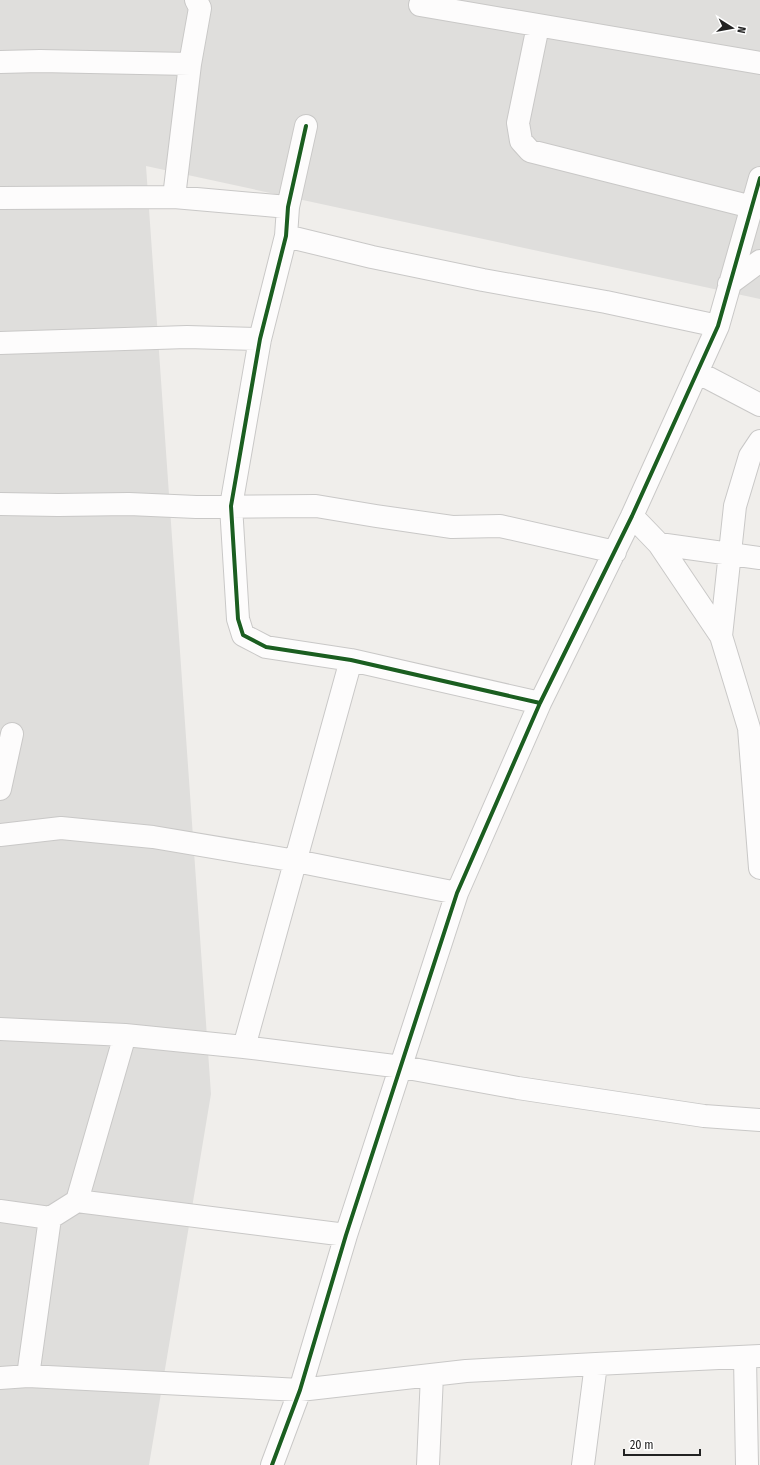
<svg xmlns="http://www.w3.org/2000/svg" width="760" height="1465" font-family="'Fira Sans Condensed',sans-serif">
<style>
.residential{fill:#dfdedc}
.lines{fill:none;stroke-linecap:round;stroke-linejoin:round}
.minor-casing{stroke:#c9c8c7;stroke-width:24}
.minor{stroke:#fdfcfc;stroke-width:22}
.cycleway-casing{stroke:#fff;stroke-width:6}
.cycleway{stroke:#1b5e20;stroke-width:4}
</style>
<rect width="100%" height="100%" fill="#f0eeeb"/>
<!-- residential -->
<path class="residential" d="M0,0H760V299L146,166L211,1094L149,1465H0Z"/>
<g class="lines">
<defs>
<path id="minor" d="M420,5L760,63
M538,26L518,123L521,141L530,151L752,207
M0,62L40,61L190,64
M306,126L288,207L286,236L260,339L231,506L238,619L243,635L266,647L351,660L540,703
M174,197L190,64L200,8L196,0
M0,198L174,197L288,207
M286,236L372,257L483,280L606,302L718,326
M729,284L760,261
M0,343L187,337L260,339
M697,372L760,405
M0,504L58,505L129,504L196,507L316,506L376,516L452,527L500,526L615,552
M632,516L659,544L721,636L749,728L760,868
M659,544L760,558
M721,636L735,506L750,456L760,441
M0,789L12,734
M0,835L61,828L153,837L296,861L457,893
M0,1029L125,1035L244,1047L402,1067L518,1088L704,1116L760,1120
M244,1047L351,660
M77,1201L346,1235
M0,1211L50,1218
M745,1358L747,1465
M28,1376L50,1218L77,1201L125,1035
M0,1378L28,1376L300,1390L466,1371L596,1364L760,1356
M272,1465L300,1390L346,1235L457,893L540,703L632,516L718,326L760,178
M428,1465L432,1375
M583,1465L596,1364"/>
</defs>
<!-- minor casing -->
<use href="#minor" class="minor-casing"/>
<!-- minor -->
<use href="#minor" class="minor"/>
<defs>
<path id="cycleway" d="M306,126L288,207L286,236L260,339L231,506L238,619L243,635L266,647L351,660L540,703
M272,1465L300,1390L346,1235L457,893L540,703L632,516L718,326L760,178"/>
</defs>
<!-- cycleway casing -->
<use href="#cycleway" class="cycleway-casing"/>
<!-- cycleway -->
<use href="#cycleway" class="cycleway"/>
</g>
<!-- north arrow -->
<g transform="translate(732 28) rotate(101)" stroke="#ffffff" stroke-width="3" paint-order="stroke">
<path d="M0-3L7 15L0 10L-7 15Z" fill="#222222"/>
<text y="-6" font-size="11" font-weight="bold" text-anchor="middle" fill="#222222">N</text>
</g>
<!-- scale -->
<path d="M624 1449v6h76v-6" fill="none" stroke="#222222" stroke-width="2"/>
<text x="630" y="1449" font-size="12" fill="#222222" stroke="#ffffff" stroke-width="3" paint-order="stroke">20 m</text>
</svg>
